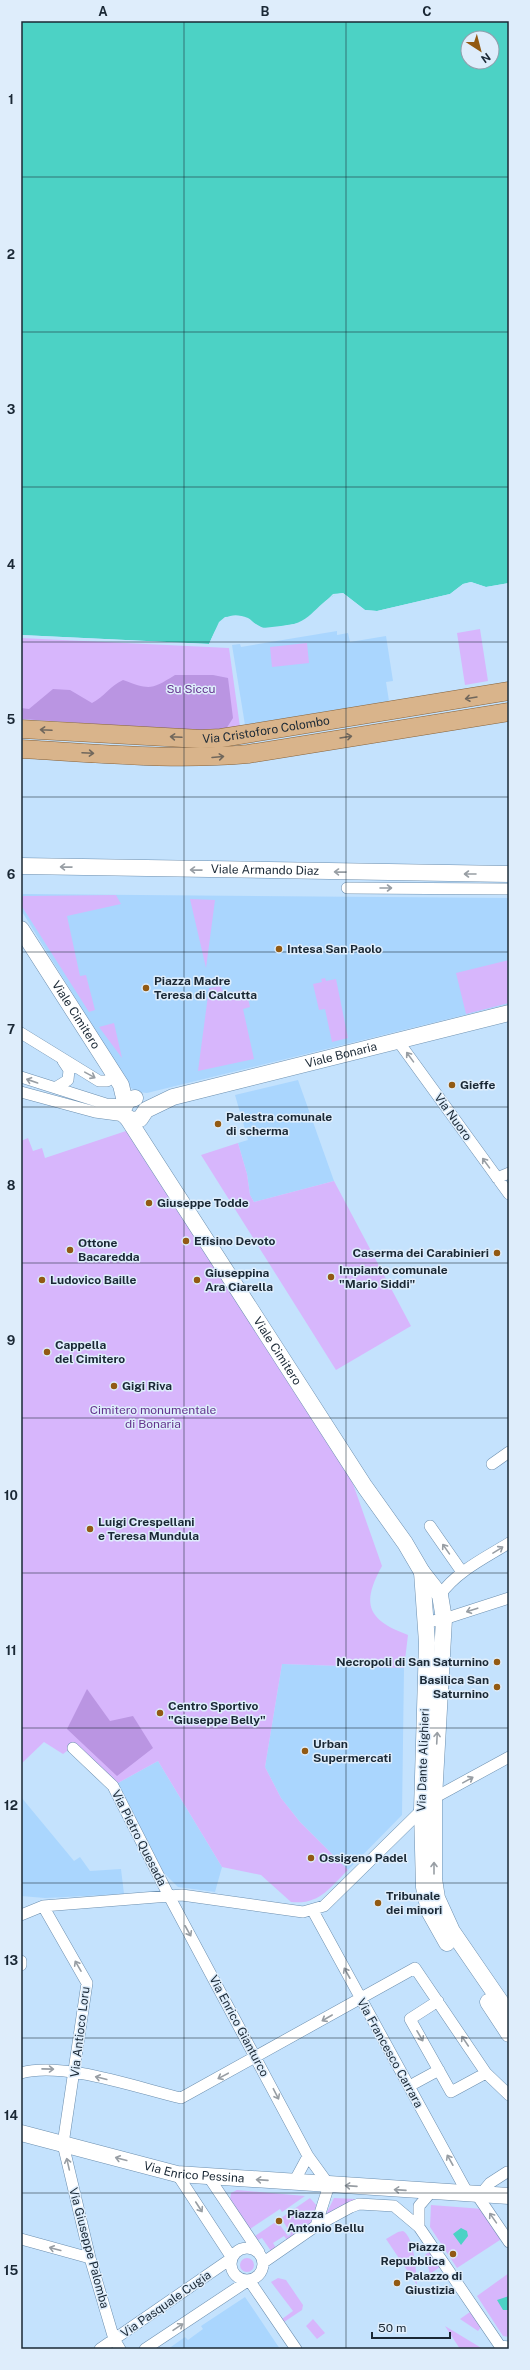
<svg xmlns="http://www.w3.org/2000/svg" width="530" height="2370" font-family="'Public Sans',sans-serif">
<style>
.built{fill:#aad6fe}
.green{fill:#d7b6fc}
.forest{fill:#ba95e2}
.water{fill:#4cd2c5;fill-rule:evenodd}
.pier{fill:#c4e2fd}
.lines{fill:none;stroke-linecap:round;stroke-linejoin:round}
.street-casing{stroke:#6c8faf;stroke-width:12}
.secondary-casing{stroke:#6c8faf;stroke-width:17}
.primary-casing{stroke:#85623b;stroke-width:19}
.street{stroke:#fff;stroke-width:11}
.secondary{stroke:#fff;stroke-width:16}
.primary{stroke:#d9b48b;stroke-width:18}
.oneway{stroke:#70675c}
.oneway2{stroke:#989ea4}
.grid{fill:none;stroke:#1a2835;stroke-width:1;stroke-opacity:0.55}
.poi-dot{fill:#925a13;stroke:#deedfb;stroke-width:1.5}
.labels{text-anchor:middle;stroke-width:3;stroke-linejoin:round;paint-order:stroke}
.park-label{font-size:12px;fill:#64338e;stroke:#deedfb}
.street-label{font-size:12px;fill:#1a2835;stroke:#deedfb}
.poi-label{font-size:12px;font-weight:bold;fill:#1a2835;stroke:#deedfb;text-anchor:start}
.neatline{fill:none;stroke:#1a2835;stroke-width:1.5}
.grid-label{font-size:13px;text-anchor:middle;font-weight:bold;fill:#1a2835}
</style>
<rect width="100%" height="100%" fill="#c4e2fd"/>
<!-- built -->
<path class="built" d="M337,631V635L348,633L350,642L386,636L393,681L386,682L389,701L245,725L232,645L240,644L241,647Z
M23,894L509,898V1004L147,1093L138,1092L131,1088L21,910Z
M298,1080L334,1181L254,1202L250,1195L247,1174L238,1143L248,1140L235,1095Z
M282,1664L404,1668L402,1815L348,1870L300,1822L281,1798L265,1767Z
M158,1761L222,1867L215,1892L178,1887L164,1873L118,1783Z
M21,1797L74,1861L80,1857L90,1871L121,1869L124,1894L45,1898L21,1896Z
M245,2297L280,2349H168L185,2337L188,2340L203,2329L201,2326Z"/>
<!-- green -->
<path class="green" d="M480,629L488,681L465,685L457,633Z
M21,638L229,648L240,727L202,731L21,719Z
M307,643L309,663L272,667L270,647Z
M116,895L121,904L67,916L80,976L86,975L95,1010L89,1012L21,905V899L23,896Z
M190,899L215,900L206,968Z
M509,960V1003L466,1014L456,973Z
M325,978L326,981L336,979L348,1038L332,1042L325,1009L319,1010L313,984L322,982L321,979Z
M219,983L224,994L246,990L250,1007L243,1009L254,1059L198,1071L209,988L216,987V984Z
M114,1023L122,1058L99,1027Z
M126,1131L352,1481L382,1566C361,1604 367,1620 408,1635L404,1668L282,1664L265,1767L281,1798L300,1822L348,1870C329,1888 320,1905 291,1902L261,1875L222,1867L158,1761L118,1783L76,1744L63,1754L44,1742L21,1764V1141L28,1138L33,1151L42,1148L45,1158Z
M238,1143L247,1174L250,1195L254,1202L334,1181L411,1326L336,1370L201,1155Z
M237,2190L305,2196L282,2212L280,2209L250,2229L230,2200L231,2193Z
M310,2198L317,2206L316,2219L307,2226L304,2223L294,2230L296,2234L287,2240L284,2236L273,2243L276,2248L271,2251L262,2238L258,2240L255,2236L277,2221L288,2236L291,2234L281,2218Z
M334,2198L355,2199V2202L323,2220Z
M431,2205L483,2209L503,2238L457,2268L430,2227Z
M403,2231C415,2238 416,2272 417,2285L386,2239L398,2232Z
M429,2252L440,2267L430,2274L425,2255Z
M240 2265a7 7 0 1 1 14 0a7 7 0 1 1-14 0Z
M509,2273V2337L503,2336L477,2296Z
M278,2278L286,2280L303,2305L302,2310L284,2322L282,2319L293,2311L271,2282Z
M470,2312L481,2327L478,2331L460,2319Z
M313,2319L325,2333L317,2339L306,2326Z
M445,2326L483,2349H460Z"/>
<!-- forest -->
<path class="forest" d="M175,675H213L228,678L233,718L226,729L202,731L21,719V708L29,709L53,689L70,690L92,703C104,697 110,686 123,680C150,690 151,690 175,675Z
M87,1689L110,1721L133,1716L153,1748L117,1776L67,1729Z"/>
<!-- water -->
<path class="water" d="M21,21H509V583L486,587L471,582L463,584L450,594L377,611L365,610L343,593C320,596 314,621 290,625C282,626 269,630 260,627C255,625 252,620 248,618C223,608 217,627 209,644L21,635ZM468,38H492V62H468Z
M461,2228L467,2231L468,2236L461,2245L453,2234Z
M509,2296V2310H503L497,2300Z"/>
<!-- pier -->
<path class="pier" d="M471,582L486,587L509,583V585L486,589L471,584L464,586L451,596L377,613L364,612L343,595L333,596L311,618L300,625L263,630L241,618L226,619L221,623L209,646L21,637V635L209,644L219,622L225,617L241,616L263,628L281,626L300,623L310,617L333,594L343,593L365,610L377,611L450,594L463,584Z"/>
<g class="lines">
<defs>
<path id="street" d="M347,888L509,889
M21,1033L99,1081H107L115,1075
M398,1041L509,1194
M21,1077L106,1104L124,1105
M55,1088L68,1080L69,1070L63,1061
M21,1092L95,1112L125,1116
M497,1178L509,1173
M492,1464L509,1452
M430,1526L462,1572
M440,1595C457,1571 485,1558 509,1543
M427,1622L444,1619L509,1598
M73,1748L113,1786L169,1896L308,2156L329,2185L316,2226
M43,1906L87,1983L63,2144L90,2258L114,2339L120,2349
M313,1911L468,2194
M21,1915L43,1906L182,1895L303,1912L324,1906L434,1798L509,1757
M21,1961V1965
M438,2001L410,2019L451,2092L486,2073
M21,2073C63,2061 138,2088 181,2098L415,1968L486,2073L509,2095
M415,2083L439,2070
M177,2174L232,2258
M208,2176L259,2252
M294,2182L308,2156
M477,2195L509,2242
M480,2195L490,2183L507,2172
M419,2227V2206L431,2192
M21,2239L90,2258
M231 2264a16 16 0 1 1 32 0a16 16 0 1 1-32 0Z
M264,2262L316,2226L351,2207L359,2204L394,2206L419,2227L500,2346L509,2347
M249,2280L296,2349
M100,2349L232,2258
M145,2349L249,2280"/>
<g id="secondary">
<path id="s1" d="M21,866L509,874"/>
<path id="s2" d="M21,929L121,1085L125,1102"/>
<path id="s3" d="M135,1098L128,1100L123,1109L125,1116L132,1120L140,1119L146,1110L173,1097L509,1013"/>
<path id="s4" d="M128,1119L365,1487L405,1543L422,1572L440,1595L444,1619L434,1798V1879L437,1898L452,1931L509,2014"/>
<path d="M422,1572L427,1643L422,1810L424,1887L429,1911L447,1943"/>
<path d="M488,2002L509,2034"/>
<path id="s5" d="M21,2133L177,2174L509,2196"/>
</g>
<g id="primary">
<path id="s6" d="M21,729L201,739L221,738L509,691"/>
<path d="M21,749C97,753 172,761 248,754L509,712"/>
</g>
</defs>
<!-- street casing -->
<use href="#street" class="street-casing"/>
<!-- secondary casing -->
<use href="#secondary" class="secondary-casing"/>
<!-- primary casing -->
<use href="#primary" class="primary-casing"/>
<!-- street -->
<use href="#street" class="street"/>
<!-- secondary -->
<use href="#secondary" class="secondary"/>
<!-- primary -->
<use href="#primary" class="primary"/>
</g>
<!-- one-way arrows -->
<defs><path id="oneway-shaft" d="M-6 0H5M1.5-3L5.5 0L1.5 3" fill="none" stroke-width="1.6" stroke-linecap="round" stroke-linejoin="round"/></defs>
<g class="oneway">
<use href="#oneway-shaft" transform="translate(471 698) rotate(171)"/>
<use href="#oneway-shaft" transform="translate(46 730) rotate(-177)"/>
<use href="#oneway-shaft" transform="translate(176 737) rotate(-177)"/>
<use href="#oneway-shaft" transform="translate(346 737) rotate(-9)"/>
<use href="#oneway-shaft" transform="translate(88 753) rotate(3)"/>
<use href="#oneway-shaft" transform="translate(218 757) rotate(-5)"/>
</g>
<g class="oneway2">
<use href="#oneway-shaft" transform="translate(66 867) rotate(-179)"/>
<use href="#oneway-shaft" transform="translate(196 870) rotate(-179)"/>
<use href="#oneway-shaft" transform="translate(340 872) rotate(-179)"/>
<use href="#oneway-shaft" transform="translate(470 874) rotate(180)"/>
<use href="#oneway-shaft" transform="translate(386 888)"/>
<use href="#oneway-shaft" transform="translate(410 1057) rotate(-126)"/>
<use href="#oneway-shaft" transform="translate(90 1075) rotate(29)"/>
<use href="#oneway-shaft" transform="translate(32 1081) rotate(-161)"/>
<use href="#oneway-shaft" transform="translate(486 1163) rotate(-126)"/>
<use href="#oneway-shaft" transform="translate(446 1549) rotate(-125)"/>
<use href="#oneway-shaft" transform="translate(498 1550) rotate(-32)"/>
<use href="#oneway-shaft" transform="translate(472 1610) rotate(162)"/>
<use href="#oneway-shaft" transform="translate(437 1738) rotate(-87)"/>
<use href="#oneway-shaft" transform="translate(468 1780) rotate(-29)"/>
<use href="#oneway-shaft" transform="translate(434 1868) rotate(-90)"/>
<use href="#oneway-shaft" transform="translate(188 1931) rotate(61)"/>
<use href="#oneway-shaft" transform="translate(78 1966) rotate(-120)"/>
<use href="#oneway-shaft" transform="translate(347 1973) rotate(-119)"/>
<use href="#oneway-shaft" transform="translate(327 2018) rotate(150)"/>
<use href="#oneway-shaft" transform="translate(420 2036) rotate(60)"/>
<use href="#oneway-shaft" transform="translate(465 2041) rotate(-124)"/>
<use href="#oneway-shaft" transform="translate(48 2069) rotate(1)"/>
<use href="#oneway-shaft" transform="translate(223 2076) rotate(152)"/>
<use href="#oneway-shaft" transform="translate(101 2078) rotate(-166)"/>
<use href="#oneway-shaft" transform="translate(276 2094) rotate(63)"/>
<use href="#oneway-shaft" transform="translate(121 2159) rotate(-165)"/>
<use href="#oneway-shaft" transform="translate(450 2160) rotate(-119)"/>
<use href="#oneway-shaft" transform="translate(68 2164) rotate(-103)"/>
<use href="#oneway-shaft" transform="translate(262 2180) rotate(-176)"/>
<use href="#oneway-shaft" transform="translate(351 2186) rotate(-176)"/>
<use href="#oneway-shaft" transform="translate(400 2190) rotate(-176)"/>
<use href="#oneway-shaft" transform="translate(199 2207) rotate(57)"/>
<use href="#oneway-shaft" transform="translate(493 2218) rotate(-125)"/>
<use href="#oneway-shaft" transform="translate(55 2249) rotate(-165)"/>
<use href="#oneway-shaft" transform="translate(178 2327) rotate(-34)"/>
</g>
<!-- grid -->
<path class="grid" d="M184,21V2349M346,21V2349M21,177H509M21,332H509M21,487H509M21,642H509M21,797H509M21,952H509M21,1107H509M21,1263H509M21,1418H509M21,1573H509M21,1728H509M21,1883H509M21,2038H509M21,2193H509"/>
<!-- markers -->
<g class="poi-dot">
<circle cx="279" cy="949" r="4"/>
<circle cx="146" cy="988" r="4"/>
<circle cx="452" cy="1085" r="4"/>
<circle cx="218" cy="1124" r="4"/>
<circle cx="149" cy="1203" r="4"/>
<circle cx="186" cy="1241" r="4"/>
<circle cx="70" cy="1250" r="4"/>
<circle cx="497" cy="1253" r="4"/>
<circle cx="331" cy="1277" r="4"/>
<circle cx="42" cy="1280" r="4"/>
<circle cx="197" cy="1280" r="4"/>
<circle cx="47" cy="1352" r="4"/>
<circle cx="114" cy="1386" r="4"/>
<circle cx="90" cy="1529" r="4"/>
<circle cx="497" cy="1662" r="4"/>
<circle cx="497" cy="1687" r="4"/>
<circle cx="160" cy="1713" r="4"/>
<circle cx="305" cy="1751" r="4"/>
<circle cx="311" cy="1858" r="4"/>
<circle cx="378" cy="1903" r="4"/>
<circle cx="279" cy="2221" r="4"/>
<circle cx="453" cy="2254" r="4"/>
<circle cx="397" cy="2283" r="4"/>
</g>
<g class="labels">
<!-- park labels -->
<g class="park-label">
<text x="191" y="693">Su Siccu</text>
<text x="153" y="1414">Cimitero monumentale<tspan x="153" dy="14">di Bonaria</tspan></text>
</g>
<!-- street labels -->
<g class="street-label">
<text dy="4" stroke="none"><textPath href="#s6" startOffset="246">Via Cristoforo Colombo</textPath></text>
<text dy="4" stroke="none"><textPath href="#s1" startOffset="244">Viale Armando Diaz</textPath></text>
<text dy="4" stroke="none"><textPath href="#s2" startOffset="102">Viale Cimitero</textPath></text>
<text dy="4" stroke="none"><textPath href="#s3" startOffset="255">Viale Bonaria</textPath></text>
<text transform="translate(453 1117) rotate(54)" y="4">Via Nuoro</text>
<text dy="4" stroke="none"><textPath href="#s4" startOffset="276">Viale Cimitero</textPath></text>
<text transform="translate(423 1760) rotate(-88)" y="4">Via Dante Alighieri</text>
<text transform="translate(139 1838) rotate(63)" y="4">Via Pietro Quesada</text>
<text transform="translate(239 2026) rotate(62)" y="4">Via Enrico Gianturco</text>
<text transform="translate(80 2032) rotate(-83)" y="4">Via Antioco Loru</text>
<text transform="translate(390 2053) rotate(61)" y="4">Via Francesco Carrara</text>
<text dy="4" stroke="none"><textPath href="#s5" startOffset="178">Via Enrico Pessina</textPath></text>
<text transform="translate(89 2248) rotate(75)" y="4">Via Giuseppe Palomba</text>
<text transform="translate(166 2304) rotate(-35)" y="4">Via Pasquale Cugia</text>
</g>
<!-- poi labels -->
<g class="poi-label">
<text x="287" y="953">Intesa San Paolo</text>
<text x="154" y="985">Piazza Madre<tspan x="154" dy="14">Teresa di Calcutta</tspan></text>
<text x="460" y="1089">Gieffe</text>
<text x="226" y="1121">Palestra comunale<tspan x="226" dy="14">di scherma</tspan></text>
<text x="157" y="1207">Giuseppe Todde</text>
<text x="194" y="1245">Efisino Devoto</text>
<text x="78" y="1247">Ottone<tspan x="78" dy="14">Bacaredda</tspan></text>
<text x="489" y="1257" text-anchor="end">Caserma dei Carabinieri</text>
<text x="339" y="1274">Impianto comunale<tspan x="339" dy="14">"Mario Siddi"</tspan></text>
<text x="205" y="1277">Giuseppina<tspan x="205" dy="14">Ara Ciarella</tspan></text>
<text x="50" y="1284">Ludovico Baille</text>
<text x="55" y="1349">Cappella<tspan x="55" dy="14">del Cimitero</tspan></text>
<text x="122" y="1390">Gigi Riva</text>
<text x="98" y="1526">Luigi Crespellani<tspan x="98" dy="14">e Teresa Mundula</tspan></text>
<text x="489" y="1666" text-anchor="end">Necropoli di San Saturnino</text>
<text x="489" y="1684" text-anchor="end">Basilica San<tspan x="489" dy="14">Saturnino</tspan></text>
<text x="168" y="1710">Centro Sportivo<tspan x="168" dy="14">"Giuseppe Belly"</tspan></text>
<text x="313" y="1748">Urban<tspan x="313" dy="14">Supermercati</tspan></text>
<text x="319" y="1862">Ossigeno Padel</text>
<text x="386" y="1900">Tribunale<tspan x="386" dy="14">dei minori</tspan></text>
<text x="287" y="2218">Piazza<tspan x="287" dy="14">Antonio Bellu</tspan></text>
<text x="445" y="2251" text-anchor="end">Piazza<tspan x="445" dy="14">Repubblica</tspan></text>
<text x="405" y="2280">Palazzo di<tspan x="405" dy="14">Giustizia</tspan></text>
</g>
</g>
<!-- border -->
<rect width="530" height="2370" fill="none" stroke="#deedfb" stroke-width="44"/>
<!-- north arrow -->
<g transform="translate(480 50) rotate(144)"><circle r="19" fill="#deedfb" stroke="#909eac"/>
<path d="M0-3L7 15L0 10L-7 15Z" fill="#925a13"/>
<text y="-6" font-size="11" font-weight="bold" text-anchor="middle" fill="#1a2835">N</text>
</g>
<!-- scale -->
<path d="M372 2332v6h78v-6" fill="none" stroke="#1a2835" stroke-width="2"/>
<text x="378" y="2332" font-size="12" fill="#1a2835" stroke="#deedfb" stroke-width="3" paint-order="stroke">50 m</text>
<rect x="22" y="22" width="486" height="2326" class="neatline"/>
<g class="grid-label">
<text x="103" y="16">A</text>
<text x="265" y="16">B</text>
<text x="427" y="16">C</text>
<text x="11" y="104">1</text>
<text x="11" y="259">2</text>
<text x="11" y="414">3</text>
<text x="11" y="569">4</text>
<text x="11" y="724">5</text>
<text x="11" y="879">6</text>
<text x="11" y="1034">7</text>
<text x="11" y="1190">8</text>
<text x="11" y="1345">9</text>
<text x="11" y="1500">10</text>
<text x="11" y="1655">11</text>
<text x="11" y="1810">12</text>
<text x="11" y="1965">13</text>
<text x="11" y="2120">14</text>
<text x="11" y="2275">15</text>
</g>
</svg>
